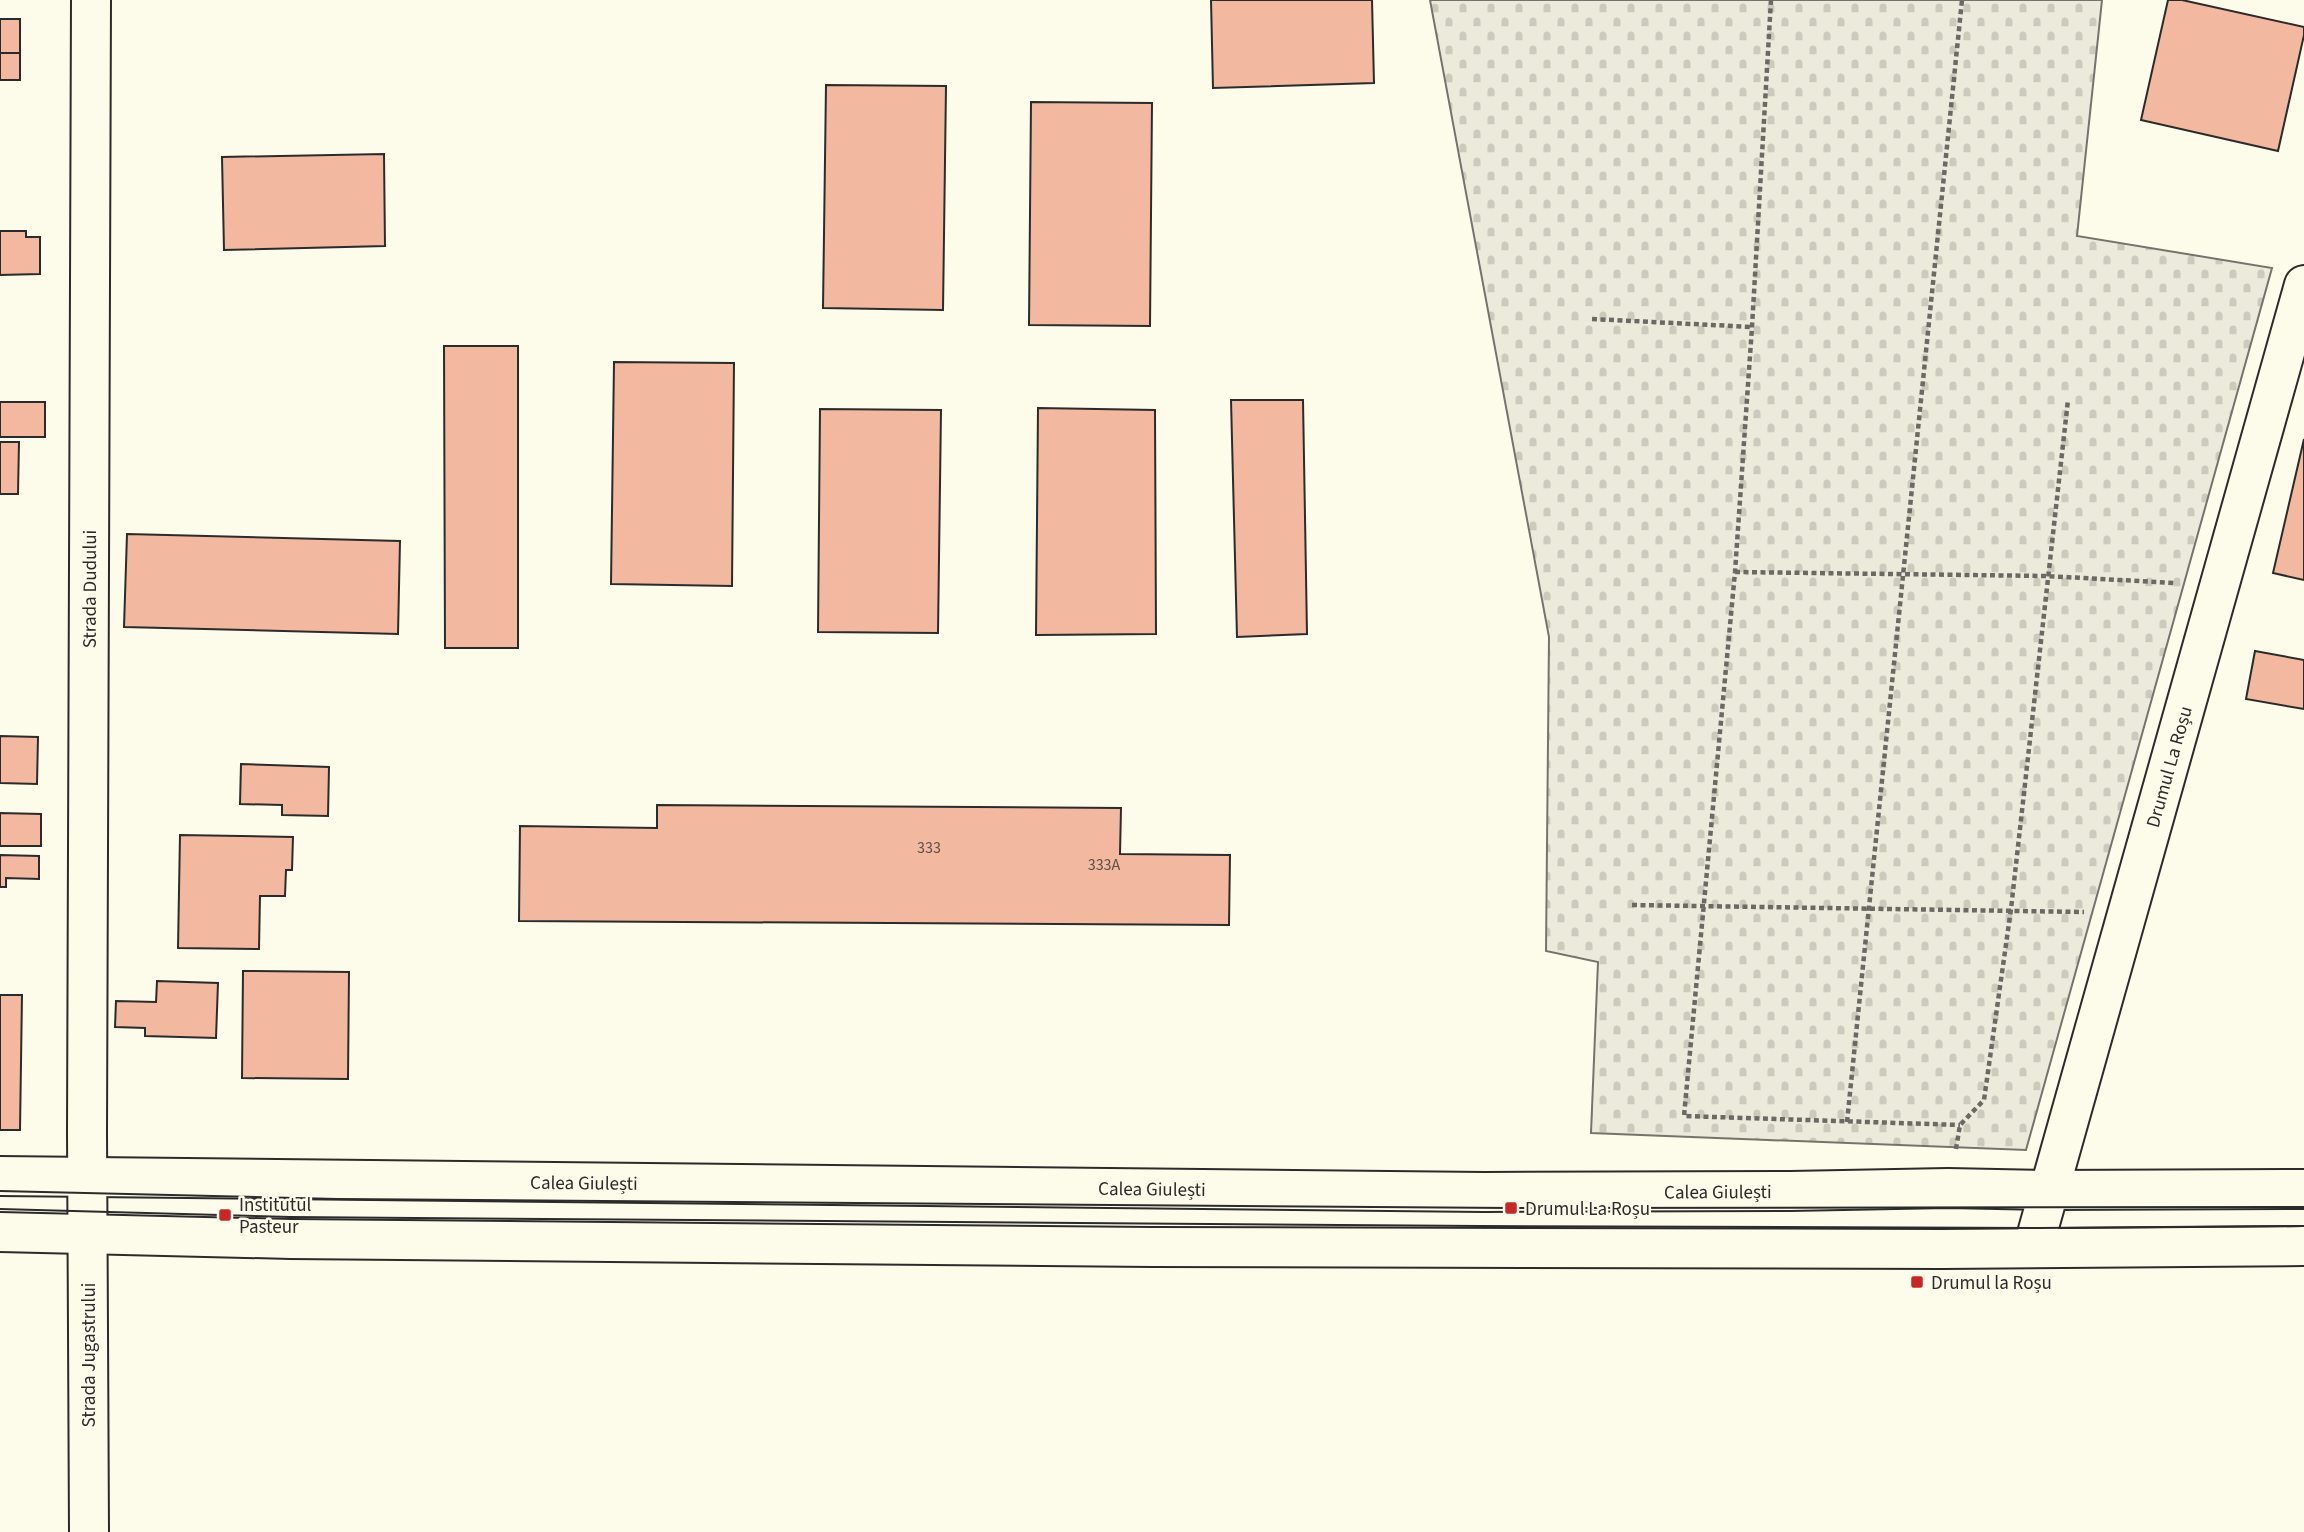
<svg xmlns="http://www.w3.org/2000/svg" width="2304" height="1532" font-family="'Source Sans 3',sans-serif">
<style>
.cemetery{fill:url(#cemetery-stones);stroke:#74746e;stroke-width:2}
.building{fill:#f2b8a0;stroke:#2b2b2b;stroke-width:2}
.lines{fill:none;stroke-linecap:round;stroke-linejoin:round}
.street-casing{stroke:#2b2b2b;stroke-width:42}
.secondary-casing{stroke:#2b2b2b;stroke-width:42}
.path{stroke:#6a6964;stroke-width:4.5;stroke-dasharray:5 3.5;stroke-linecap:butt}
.street{stroke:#fdfbea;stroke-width:38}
.secondary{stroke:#fdfbea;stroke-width:38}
.tram{stroke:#2b2b2b;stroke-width:2}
.poi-dot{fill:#c62828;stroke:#fdfbea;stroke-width:2.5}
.labels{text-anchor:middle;stroke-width:5;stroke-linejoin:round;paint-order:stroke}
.number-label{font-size:16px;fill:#5d4e48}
.street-label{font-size:19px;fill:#2b2b2b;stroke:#fdfbea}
.poi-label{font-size:19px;fill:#2b2b2b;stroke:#fdfbea;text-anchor:start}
</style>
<defs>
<pattern id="cemetery-stones" width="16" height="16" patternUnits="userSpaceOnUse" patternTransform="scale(1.75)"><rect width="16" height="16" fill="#ecebdb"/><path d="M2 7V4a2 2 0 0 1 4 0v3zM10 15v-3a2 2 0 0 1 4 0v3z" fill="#cbcabc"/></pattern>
</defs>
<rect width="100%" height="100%" fill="#fdfbea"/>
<!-- cemetery -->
<path class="cemetery" d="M1430,0H2102L2077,236L2272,268L2026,1150L1591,1133L1598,962L1546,951L1549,637Z"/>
<!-- building -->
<path class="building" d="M1211,0H1372L1374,83L1213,88Z
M2168,0H2182L2304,27V35L2278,151L2141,120Z
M0,19H20V53H0Z
M0,53H20V80H0Z
M826,85L946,86L943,310L823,308Z
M1031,102L1152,103L1150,326L1029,325Z
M384,154L385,246L224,250L222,157Z
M0,231H26V237H40V274L0,275Z
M444,346H518V648H445Z
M614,362L734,363L732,586L611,584Z
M1231,400H1303L1307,634L1237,637Z
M0,402H45V437H0Z
M1038,408L1155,410L1156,634L1036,635Z
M820,409L941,410L938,633L818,632Z
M2304,439V580L2273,573Z
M0,442H19L18,494H0Z
M127,534L400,541L398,634L124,627Z
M2255,651L2304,660V709L2246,699Z
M0,736L38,737L37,784L0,783Z
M241,764L329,767L328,816L282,815V805L240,804Z
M657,805L1121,808L1120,854L1230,855L1229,925L519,921L520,826L657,828Z
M0,813L41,814V846H0Z
M180,835L293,837L292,870H286L285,896H260L259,949L178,948Z
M0,855L39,856V879L6,878V887H0Z
M243,971L349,972L348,1079L242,1078Z
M157,981L218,983L216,1038L145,1036V1028L115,1027L116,1001L156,1002Z
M0,995H22L20,1130H0Z"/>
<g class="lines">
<defs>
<g id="street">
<path id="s1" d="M2033,1248L2304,285"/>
<path id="s2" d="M89,1532L87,1131L91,0"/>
</g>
<g id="secondary">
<path id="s3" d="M0,1176L1484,1192L1790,1191L1948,1188L2048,1190L2304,1189"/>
<path d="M0,1232L291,1239L1152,1247L1942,1249L2304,1246"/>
</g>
</defs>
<!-- street casing -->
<use href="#street" class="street-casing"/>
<!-- secondary casing -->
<use href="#secondary" class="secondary-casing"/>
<!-- path -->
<path class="path" d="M1771,0L1752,327L1735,572L1684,1116L1960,1125
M1592,319L1752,327
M1735,572L2046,576L2175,583
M1632,905L2084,912
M1847,1122L1962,0
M1956,1149L1960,1125L1984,1100L2011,909L2068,400"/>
<!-- street -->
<use href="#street" class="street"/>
<!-- secondary -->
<use href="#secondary" class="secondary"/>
<!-- tram -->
<path class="tram" d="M0,1191L337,1199L1511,1208L2304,1207
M0,1209L290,1217L1480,1226L2039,1228L2304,1226"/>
</g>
<!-- markers -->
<g class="poi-dot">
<rect x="1504" y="1201" width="14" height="14" rx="3.5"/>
<rect x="218" y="1208" width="14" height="14" rx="3.5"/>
<rect x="1910" y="1275" width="14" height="14" rx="3.5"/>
</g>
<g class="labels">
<!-- number labels -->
<g class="number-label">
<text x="929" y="853">333</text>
<text x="1104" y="870">333A</text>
</g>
<!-- street labels -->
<g class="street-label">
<text dy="7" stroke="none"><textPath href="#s2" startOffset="943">Strada Dudului</textPath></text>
<text dy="7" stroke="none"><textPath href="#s1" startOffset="500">Drumul La Roșu</textPath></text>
<text dy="7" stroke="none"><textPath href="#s3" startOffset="584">Calea Giulești</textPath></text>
<text dy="7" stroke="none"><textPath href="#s3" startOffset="1152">Calea Giulești</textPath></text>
<text dy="7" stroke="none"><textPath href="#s3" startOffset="1718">Calea Giulești</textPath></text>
<text transform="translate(88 1355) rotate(-90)" y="7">Strada Jugastrului</text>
</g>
<!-- poi labels -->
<g class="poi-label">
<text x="239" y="1211">Institutul<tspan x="239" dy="22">Pasteur</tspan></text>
<text x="1525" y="1215">Drumul La Roșu</text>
<text x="1931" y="1289">Drumul la Roșu</text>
</g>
</g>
</svg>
